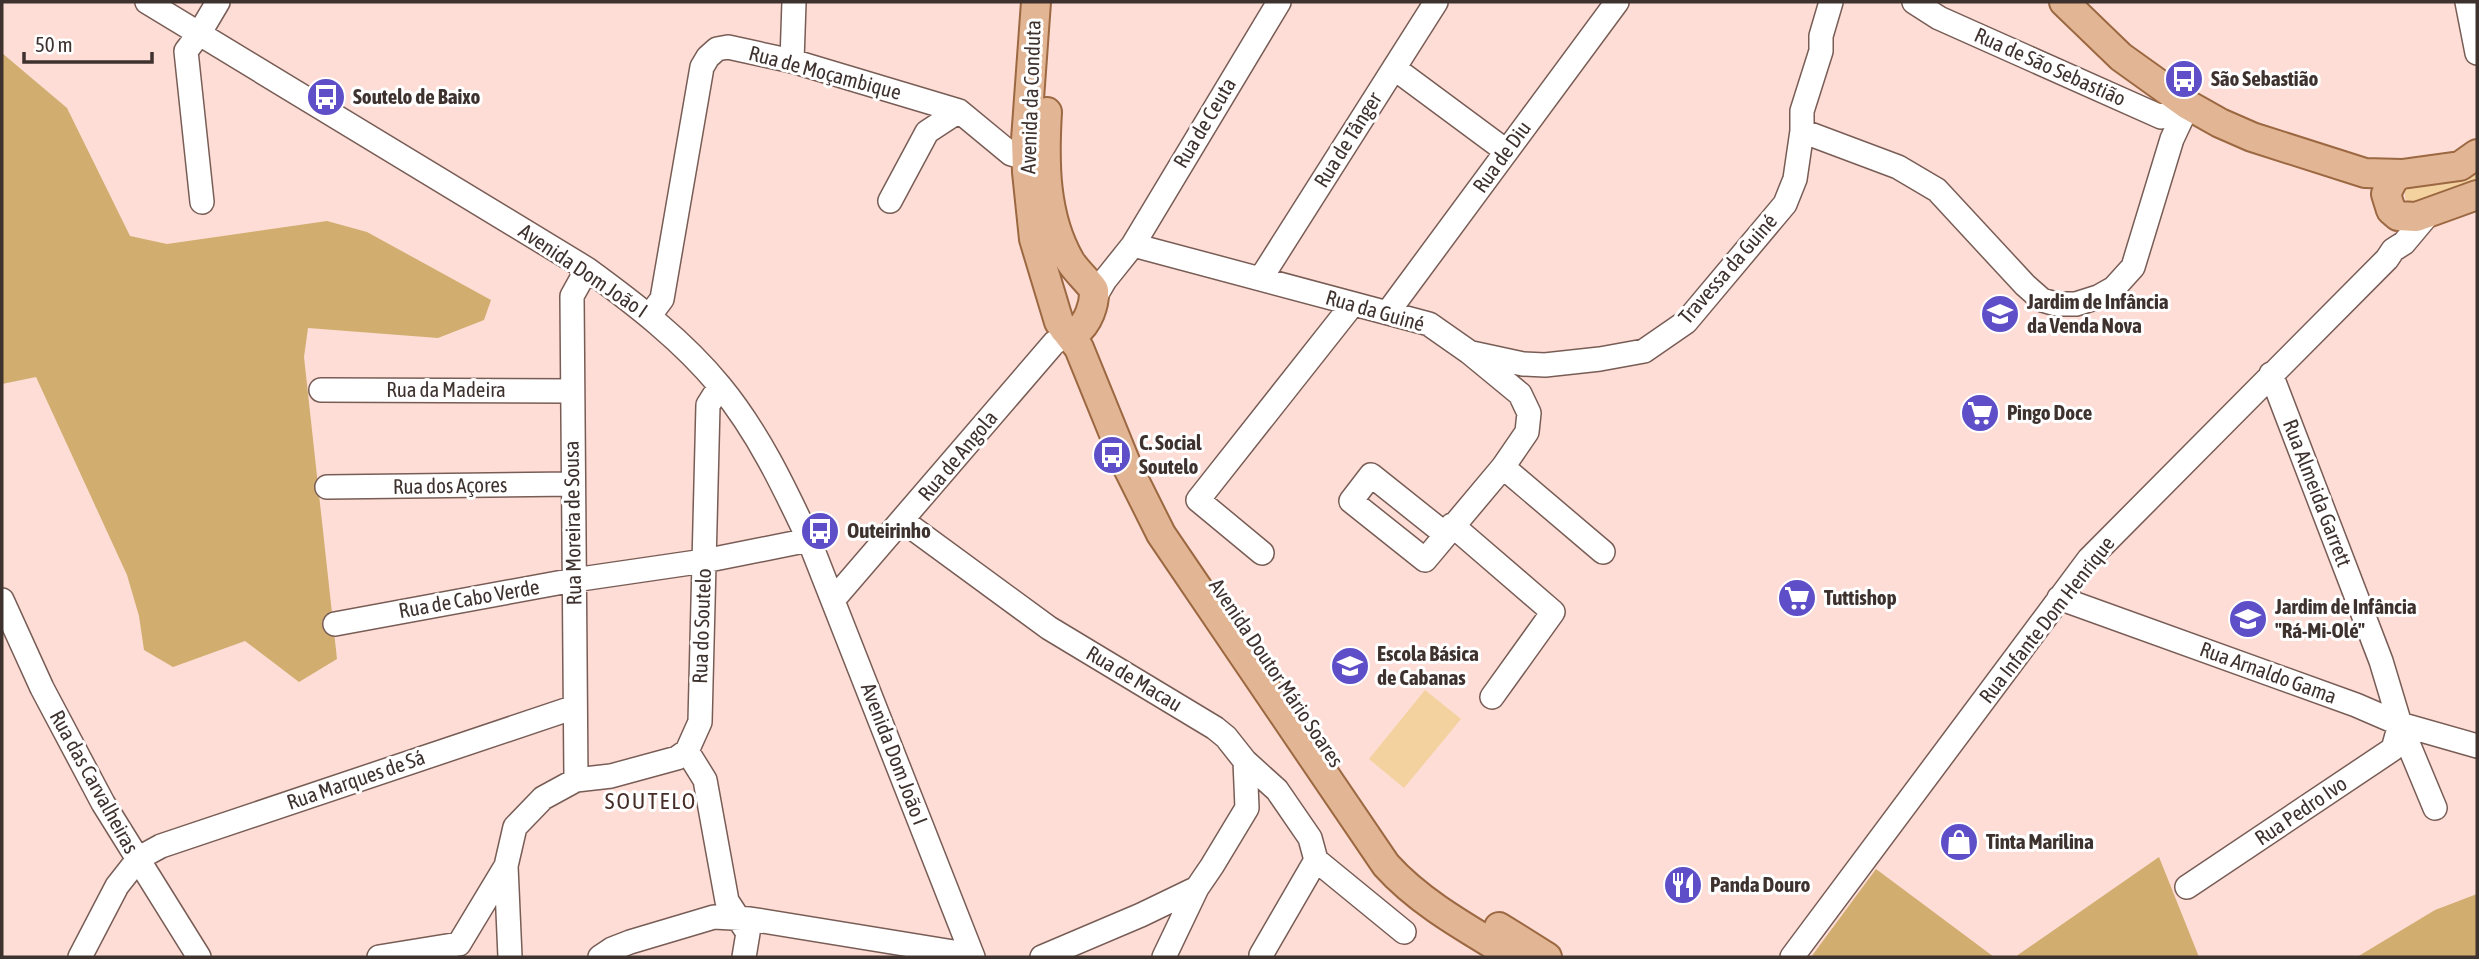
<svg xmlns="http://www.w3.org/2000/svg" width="2479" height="959" font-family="'Asap Condensed',sans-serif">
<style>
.green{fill:#f3d29f}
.forest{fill:#d2ad70}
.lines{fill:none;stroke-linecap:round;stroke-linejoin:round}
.minor-casing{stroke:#785d56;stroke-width:26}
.major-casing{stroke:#9c6842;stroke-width:32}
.minor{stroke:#fff;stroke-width:23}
.major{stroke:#e2b694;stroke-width:28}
.labels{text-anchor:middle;stroke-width:6;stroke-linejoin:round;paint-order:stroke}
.street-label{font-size:21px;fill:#3e322f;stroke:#fff}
.poi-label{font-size:21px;font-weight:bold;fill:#3e322f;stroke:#fff;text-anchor:start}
.neighbourhood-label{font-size:23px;letter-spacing:2px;fill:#462d27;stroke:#fff}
</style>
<rect width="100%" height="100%" fill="#fdddd5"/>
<!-- green -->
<path class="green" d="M2477,173V179L2415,203H2409L2405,198V191L2410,187L2468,178Z
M1425,690L1461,719L1404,788L1369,759Z"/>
<!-- forest -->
<path class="forest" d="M2,53L67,108L130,236L167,244L327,221L367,232L491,300L484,320L438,338L308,328L304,357L337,659L299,682L245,641L173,667L144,650L139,616L127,575L36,377L2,384Z
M2159,857L2199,957H2015Z
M1876,869L1994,957H1811Z
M2477,894V957H2357L2435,910Z"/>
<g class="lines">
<defs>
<path id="minor" d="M147,2L587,269C635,304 682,340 720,386C758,432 784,487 809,540L973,957
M1914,2L1939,18L2161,117L2188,105
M2467,2L2477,53
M792,61L794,2
M1394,68L1506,151
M1802,131L1898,167L1937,190L2025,285L2042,300L2056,304H2076L2098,297L2114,288L2133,267L2172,139L2188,105
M890,201L927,132L959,111
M202,202L186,51L199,34L218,2
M1133,245L1429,324L1469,352L1520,394L1529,413L1527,432L1503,467L1425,560L1351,501L1371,475L1445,534
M1261,278L1436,2
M1095,297L1105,280L1133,245L1279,2
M1388,312L1617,2
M650,315L662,299L702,67L708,57L717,49L728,47L792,61L959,111L1011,154L1026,158
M1472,353L1523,364L1545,365L1600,359L1644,351L1686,322L1785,204L1795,179L1802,131V111L1821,51V36L1831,2
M2271,374L2381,661L2400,724L2435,808
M321,390L572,391
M1503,467L1603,552
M327,487L573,484
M903,521L1049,628L1215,728L1226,737L1245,761L1247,808L1212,866L1197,888L1164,957
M1452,525L1553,612L1492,697
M1262,553L1198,500L1352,305
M2059,598L2356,705L2400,724L2477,746
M2,600L42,688L103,803L199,957
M833,600L1054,343L1071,332
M335,624L574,580L704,561L809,540
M687,751L705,780L727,901L748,933L744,957
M1245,761L1277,790L1310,838L1316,860L1404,932
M576,780L572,296L587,269
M2187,887L2393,749L2400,724
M1261,955L1316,860
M80,957L117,886L139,858L161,846L575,707
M379,957L459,944L506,866
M510,957L506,866L515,827L543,798L576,780L611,776L677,758L687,751L700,722L708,405L720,386
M600,957L612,949L630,942L714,917L750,919L972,955
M1042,957L1141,915L1197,888
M1792,957L2089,559L2387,259L2393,250L2404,243L2430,212"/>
<path id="major" d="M1036,2L1026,140L1027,172L1034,239L1059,322L1079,348L1127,466L1161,534L1386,865C1421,904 1470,930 1514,957
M2064,2L2121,57L2188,105L2220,123L2252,137L2365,173L2402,174
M1047,112C1044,162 1044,216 1070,261C1077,272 1087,280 1094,290C1095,304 1088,324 1076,332L1064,329
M2477,154L2460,166L2402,174L2394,178L2386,194L2391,210L2398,216L2416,217L2477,195
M1499,927L1547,957"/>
</defs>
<!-- minor casing -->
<use href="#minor" class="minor-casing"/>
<!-- major casing -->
<use href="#major" class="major-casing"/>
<!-- minor -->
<use href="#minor" class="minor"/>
<!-- major -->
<use href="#major" class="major"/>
</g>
<!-- icons -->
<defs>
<symbol id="bus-disc" viewBox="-11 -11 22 22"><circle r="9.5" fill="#5e4fc8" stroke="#fff"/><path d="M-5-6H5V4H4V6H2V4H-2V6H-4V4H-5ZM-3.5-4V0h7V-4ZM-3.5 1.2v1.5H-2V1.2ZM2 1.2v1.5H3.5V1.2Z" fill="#fff"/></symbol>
<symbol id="school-disc" viewBox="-11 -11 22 22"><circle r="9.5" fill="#5e4fc8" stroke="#fff"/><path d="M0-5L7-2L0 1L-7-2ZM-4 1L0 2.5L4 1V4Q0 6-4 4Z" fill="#fff"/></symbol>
<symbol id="supermarket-disc" viewBox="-11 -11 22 22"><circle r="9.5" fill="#5e4fc8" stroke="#fff"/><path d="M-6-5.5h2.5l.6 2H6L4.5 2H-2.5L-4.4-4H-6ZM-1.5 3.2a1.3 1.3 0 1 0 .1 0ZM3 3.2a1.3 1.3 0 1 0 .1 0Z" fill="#fff"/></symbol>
<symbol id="shop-disc" viewBox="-11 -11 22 22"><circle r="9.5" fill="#5e4fc8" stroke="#fff"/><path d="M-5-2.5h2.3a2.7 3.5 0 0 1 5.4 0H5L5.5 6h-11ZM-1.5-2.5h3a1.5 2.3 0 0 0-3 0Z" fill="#fff"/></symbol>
<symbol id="restaurant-disc" viewBox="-11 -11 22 22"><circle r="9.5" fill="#5e4fc8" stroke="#fff"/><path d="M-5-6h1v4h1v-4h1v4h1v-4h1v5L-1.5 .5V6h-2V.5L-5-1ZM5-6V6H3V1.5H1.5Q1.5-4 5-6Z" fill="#fff"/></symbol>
</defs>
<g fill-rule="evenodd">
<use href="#bus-disc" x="2162" y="57" width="44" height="44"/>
<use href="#bus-disc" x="304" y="75" width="44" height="44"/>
<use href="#school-disc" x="1978" y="292" width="44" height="44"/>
<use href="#supermarket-disc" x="1958" y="391" width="44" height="44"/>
<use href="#bus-disc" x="1090" y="433" width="44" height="44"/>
<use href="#bus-disc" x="798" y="509" width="44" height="44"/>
<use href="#supermarket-disc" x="1775" y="576" width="44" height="44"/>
<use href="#school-disc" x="2226" y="597" width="44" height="44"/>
<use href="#school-disc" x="1328" y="644" width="44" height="44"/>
<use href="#shop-disc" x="1937" y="820" width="44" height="44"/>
<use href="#restaurant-disc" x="1661" y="863" width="44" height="44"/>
</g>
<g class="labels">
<!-- street labels -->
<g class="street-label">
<text transform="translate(2050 67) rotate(24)" y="7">Rua de São Sebastião</text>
<text transform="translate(825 73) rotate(15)" y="7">Rua de Moçambique</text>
<text transform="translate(1031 97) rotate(-88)" y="7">Avenida da Conduta</text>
<text transform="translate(1205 123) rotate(-59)" y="7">Rua de Ceuta</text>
<text transform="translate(1348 140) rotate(-58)" y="7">Rua de Tânger</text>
<text transform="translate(1502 157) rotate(-54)" y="7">Rua de Diu</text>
<text transform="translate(1728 269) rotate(-49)" y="7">Travessa da Guiné</text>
<text transform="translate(583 271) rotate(34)" y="7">Avenida Dom João I</text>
<text transform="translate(1375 311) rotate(16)" y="7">Rua da Guiné</text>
<text x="446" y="397">Rua da Madeira</text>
<text transform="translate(958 456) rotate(-50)" y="7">Rua de Angola</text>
<text transform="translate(450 486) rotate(-1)" y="7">Rua dos Açores</text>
<text transform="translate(2317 493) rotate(69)" y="7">Rua Almeida Garrett</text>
<text transform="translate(573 523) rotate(-91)" y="7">Rua Moreira de Sousa</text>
<text transform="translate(469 599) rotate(-10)" y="7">Rua de Cabo Verde</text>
<text transform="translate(2047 620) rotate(-52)" y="7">Rua Infante Dom Henrique</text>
<text transform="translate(702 626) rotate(-88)" y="7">Rua do Soutelo</text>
<text transform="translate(1276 673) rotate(56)" y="7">Avenida Doutor Mário Soares</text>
<text transform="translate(2268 673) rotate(20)" y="7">Rua Arnaldo Gama</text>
<text transform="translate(1134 679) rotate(31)" y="7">Rua de Macau</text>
<text transform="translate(894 754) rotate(69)" y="7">Avenida Dom João I</text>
<text transform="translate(356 780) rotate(-19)" y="7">Rua Marques de Sá</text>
<text transform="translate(94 782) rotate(61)" y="7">Rua das Carvalheiras</text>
<text transform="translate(2301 811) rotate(-34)" y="7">Rua Pedro Ivo</text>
</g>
<!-- poi labels -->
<g class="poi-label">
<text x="2211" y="86">São Sebastião</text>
<text x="353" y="104">Soutelo de Baixo</text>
<text x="2027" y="309">Jardim de Infância<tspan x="2027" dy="24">da Venda Nova</tspan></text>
<text x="2007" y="420">Pingo Doce</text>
<text x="1139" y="450">C. Social<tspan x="1139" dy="24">Soutelo</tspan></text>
<text x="847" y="538">Outeirinho</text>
<text x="1824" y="605">Tuttishop</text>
<text x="2275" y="614">Jardim de Infância<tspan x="2275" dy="24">"Rá-Mi-Olé"</tspan></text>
<text x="1377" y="661">Escola Básica<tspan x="1377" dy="24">de Cabanas</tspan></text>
<text x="1986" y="849">Tinta Marilina</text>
<text x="1710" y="892">Panda Douro</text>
</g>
<!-- neighbourhood labels -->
<g class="neighbourhood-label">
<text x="651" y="809">SOUTELO</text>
</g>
</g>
<!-- border -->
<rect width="2479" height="959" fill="none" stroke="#3e322f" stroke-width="7"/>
<!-- scale -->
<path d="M24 52v10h128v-10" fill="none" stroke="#3e322f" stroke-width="3.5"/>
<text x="35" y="52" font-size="21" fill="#3e322f" stroke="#ffffff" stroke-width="5" paint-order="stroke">50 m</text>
</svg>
